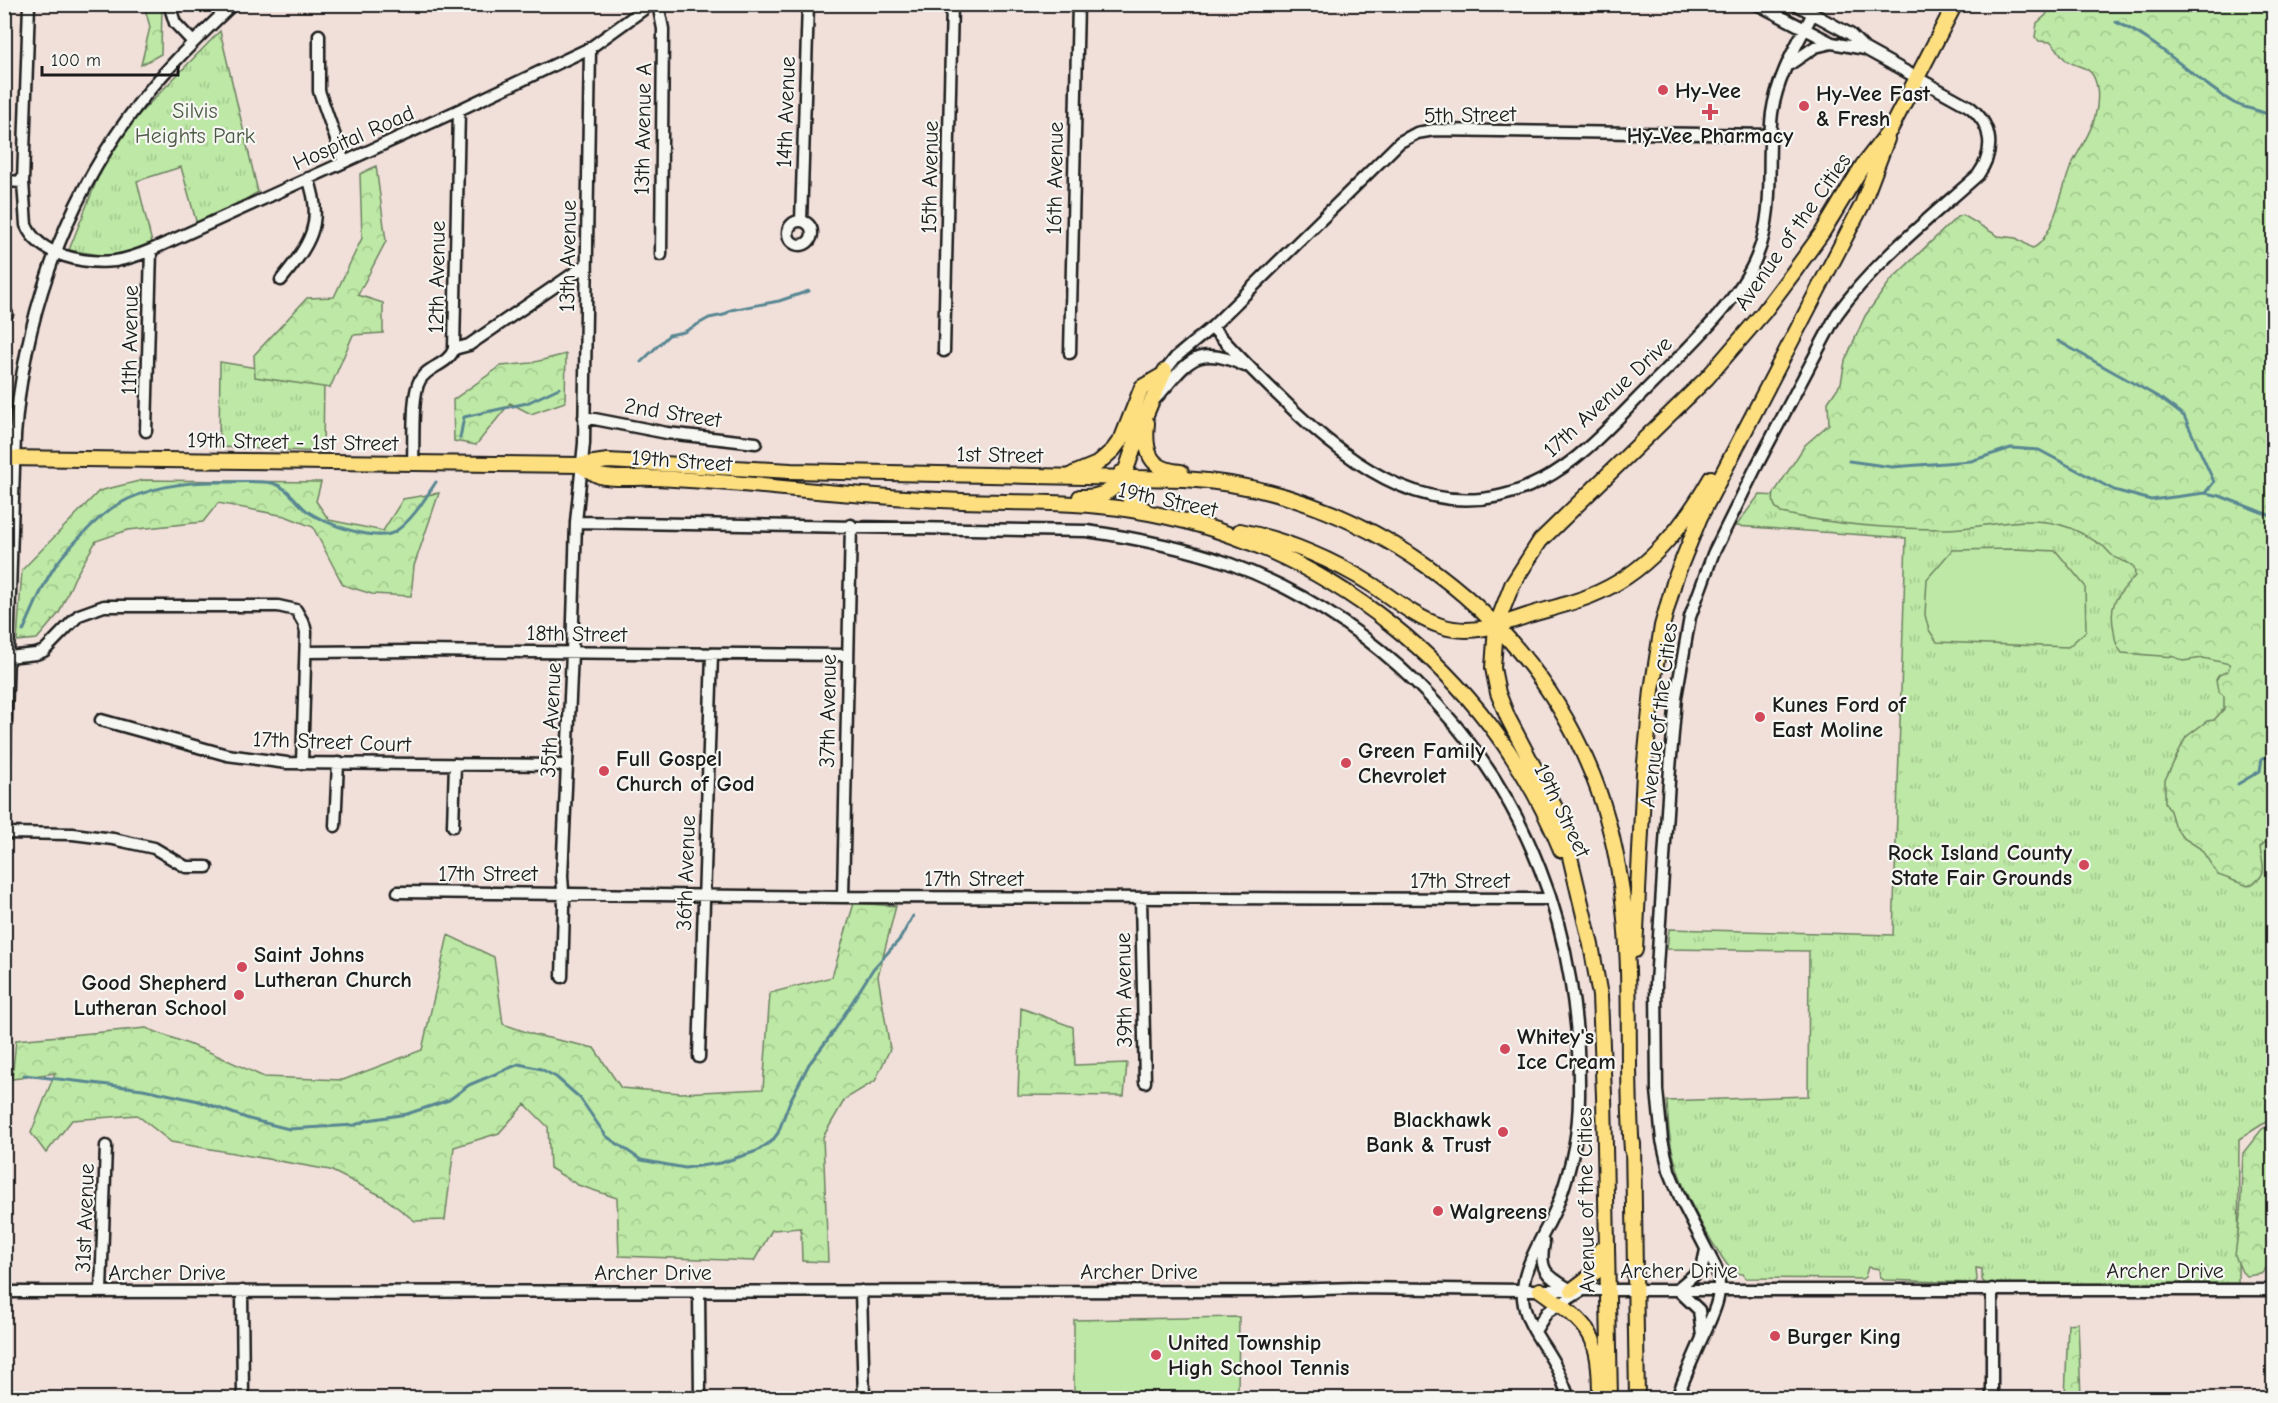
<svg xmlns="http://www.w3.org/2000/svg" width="2278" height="1403" font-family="'Comic Neue',sans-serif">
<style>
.grass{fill:url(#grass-tufts);stroke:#6c8260;stroke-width:1.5}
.forest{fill:url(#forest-crowns);stroke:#6c8260;stroke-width:1.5}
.pitch{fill:#bde8a5;stroke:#6c8260;stroke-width:1.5}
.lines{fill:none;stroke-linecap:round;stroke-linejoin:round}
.stream{stroke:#598792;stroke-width:3}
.minor-casing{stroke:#1c1c1c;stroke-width:15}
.major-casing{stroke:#1c1c1c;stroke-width:18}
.minor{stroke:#f6f6f2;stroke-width:10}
.major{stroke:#fedf80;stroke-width:14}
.poi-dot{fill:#d1495b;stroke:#f6f6f2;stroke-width:2}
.labels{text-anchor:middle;stroke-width:4.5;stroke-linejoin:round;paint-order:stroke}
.poi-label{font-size:22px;font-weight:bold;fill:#1c1c1c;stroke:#f6f6f2;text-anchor:start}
.park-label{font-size:22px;fill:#4c5945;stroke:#f6f6f2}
.street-label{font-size:22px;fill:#1c1c1c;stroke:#f6f6f2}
</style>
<defs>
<pattern id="grass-tufts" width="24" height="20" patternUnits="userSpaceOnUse" patternTransform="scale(1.5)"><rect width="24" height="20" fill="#bde8a5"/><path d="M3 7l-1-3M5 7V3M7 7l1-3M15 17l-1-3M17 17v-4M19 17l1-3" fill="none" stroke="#a2c68d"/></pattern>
<pattern id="forest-crowns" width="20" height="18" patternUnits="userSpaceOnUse" patternTransform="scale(1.5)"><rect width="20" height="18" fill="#bde8a5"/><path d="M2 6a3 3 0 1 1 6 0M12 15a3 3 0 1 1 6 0" fill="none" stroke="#a2c68d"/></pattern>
</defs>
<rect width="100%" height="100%" fill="#f1dfda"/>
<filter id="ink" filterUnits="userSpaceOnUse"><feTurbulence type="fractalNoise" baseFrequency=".0167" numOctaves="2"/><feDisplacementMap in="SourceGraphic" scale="12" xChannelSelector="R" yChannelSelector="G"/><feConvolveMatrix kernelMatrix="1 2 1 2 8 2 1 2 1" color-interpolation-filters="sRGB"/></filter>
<g filter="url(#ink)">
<!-- grass -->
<path class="grass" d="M220,31L258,192L198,228L181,167L137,181L152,243L125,259L69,250L112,142Z
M220,362L324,379L323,452L219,447Z
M1759,495L2250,517L2273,801L2274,1117L2239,1139L2238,1283L1986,1284L1982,1280V1269L1976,1268L1977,1280L1975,1283L1884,1280L1880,1278L1879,1269L1868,1267L1865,1277L1862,1279L1745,1278L1743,1274L1733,1273C1709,1240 1686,1200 1675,1161C1669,1142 1668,1121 1667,1101L1808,1096L1809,951L1667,949L1669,929L1893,935L1906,538L1736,526Z"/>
<!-- forest -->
<path class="forest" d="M144,5H162L161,54L141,65L150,27Z
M2050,5H2273L2274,834L2260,847C2262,865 2271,875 2248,886L2218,875L2201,849L2182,837L2174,825L2170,811L2165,803V780L2186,737L2207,721L2214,720L2224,709V696L2218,691L2216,680L2219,675L2228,671L2230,664L2203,658L2183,661L2175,657L2122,653C2116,646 2115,640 2114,631C2108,603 2117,596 2135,576L2134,567C2128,561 2121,561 2114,557C2111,555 2107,550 2104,547C2097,542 2088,537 2081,533C2037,509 1991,528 1945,529C1889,529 1836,525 1781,513C1774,507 1772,502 1774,493L1805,445L1829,424L1828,402L1841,383L1845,361L1865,316L1891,280L1957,217L1963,215L1998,236L2016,238L2032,248C2052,243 2063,184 2071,166C2078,151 2092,132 2095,116C2098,106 2099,90 2095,80C2090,65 2077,68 2066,60C2060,55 2057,47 2051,42L2039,41L2035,37L2037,23L2046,15Z
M376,166L386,241L358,295L383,303V333L353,335L330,388L255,377L254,355L307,298L334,297L362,238L360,174Z
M566,354L565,402L531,414L510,403L476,445L454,441L453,400L501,366L531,363Z
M143,480L321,482L316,501L329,520L383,531L403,499L439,493L414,566L411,596L372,594L343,585L313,527L285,516L218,503L203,522L128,530L96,541L75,577L59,613L37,639L17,641L22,570L99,491Z
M854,903L896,906L878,976L890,1049L875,1081L845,1099L823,1137L828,1262L802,1261L801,1228L772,1230L754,1261L619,1256L617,1198L578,1185L550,1168L548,1127L525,1104L499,1133L454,1147L445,1220L415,1221L382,1196L330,1170L171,1142L137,1115L72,1120L46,1153L31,1133L55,1073L12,1079L16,1040L146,1028L207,1051L264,1077L343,1080L422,1050L448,935L494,957L503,1024L535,1035L594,1048L621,1088L681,1093L763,1089L770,993L832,977Z
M1021,1008L1073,1027L1075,1065L1127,1063L1124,1096L1018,1095Z
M2273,1123V1261L2261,1274L2247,1276L2242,1272L2235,1256L2240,1215L2243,1153L2262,1129Z
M2078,1323L2081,1398H2065L2068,1324Z"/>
<!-- pitch -->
<path class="pitch" d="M2014,549L2056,551L2085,586L2086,631L2068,647L1937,642L1929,630L1925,615L1927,579L1952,550Z
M1239,1317L1238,1392L1074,1391V1320Z"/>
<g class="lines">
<!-- stream -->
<path class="stream" d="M2116,22C2160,41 2193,79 2234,103C2246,109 2261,110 2274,117
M2058,341L2160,398L2184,416L2214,482L2205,493
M641,362L669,335L684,332L709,318L724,315L731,310L779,301L809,291
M460,438L464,417L527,403L559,388
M1849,461L1892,467L1971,461L2011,448L2039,450L2114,490L2151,500L2205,493L2220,496L2274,517
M23,631C34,608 43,582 58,562C68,548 102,513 117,505C147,487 188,481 222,482C238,482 257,480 272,483C288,487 295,501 307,511C323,523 378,544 396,531C414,518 424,500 436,482
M2238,784L2260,771L2262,758L2271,757L2274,768
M24,1075L143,1089L199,1101L249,1119L289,1129L355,1125L368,1120L407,1114L449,1100L469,1085L519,1064L541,1069L556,1077L580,1098L606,1136L641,1160L685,1168L721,1163L757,1151L772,1141L778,1133L790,1101L809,1064L834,1031L873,969L900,939L913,916"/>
<defs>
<path id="minor" d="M29,4L23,182L26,225C39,256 85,264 115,261C128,259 139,255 151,250L459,110L590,48L651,4
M169,4L175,23L193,42
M658,4L663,29L661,255
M1795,4L1850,34L1865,49
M319,35V91L344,162
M1790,64L1815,47L1832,43
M4,181L23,182
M788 233a12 12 0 1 1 24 0a12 12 0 1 1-24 0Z
M801,221L808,4
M281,280C309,245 325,224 308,178
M4,315L7,314
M1212,327C1233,351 1256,374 1279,396C1350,467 1439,534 1542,480C1581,460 1613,423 1644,392C1680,355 1738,304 1757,256C1776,209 1766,161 1772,113C1777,78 1796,46 1812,15
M454,349L469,345L586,265
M944,351L952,4
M1070,353L1078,4
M1165,371L1176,357L1212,327L1400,142L1417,133L1434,130L1770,135
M1156,398C1186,366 1194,341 1245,366
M584,417L667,433L756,443
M146,431L151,250
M413,464C414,445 411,394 420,380C428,366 448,365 454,349L459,110
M576,522L1087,531C1135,538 1182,547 1228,563C1368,614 1486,729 1540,869C1568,939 1580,1021 1579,1096C1579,1131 1572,1165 1560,1198C1549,1231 1516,1270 1524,1305C1528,1327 1546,1347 1556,1367C1561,1377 1565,1388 1569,1398
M306,652L417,651L848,655
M8,657L36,654L44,651L79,615L104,606H278L296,610L304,624L306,632L302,763
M101,720L227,755L287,763L567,765
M4,780L15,436C23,323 61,210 128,118C158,76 195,40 233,4
M335,826L338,763
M453,826L455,764
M4,833L73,834L113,839L154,848L186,867H207
M398,892L843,897L1550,899
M843,897L851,525
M1141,898L1145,1082
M562,977L564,906L562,876L572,653L576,522L584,443L590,48
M699,1057L712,654
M1544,1243C1538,1272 1548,1276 1571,1290
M1992,1289V1398
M101,1291L106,1146
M242,1291L243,1398
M861,1291L864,1398
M4,1292L1259,1291L1355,1288L1522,1290H2274
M699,1292L700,1398
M1535,1331L1547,1312L1583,1290
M1702,1335L1699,1310L1677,1289L1702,1268L1706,1250
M1677,1398C1684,1378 1693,1358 1702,1338C1713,1314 1725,1294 1716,1268L1681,1200L1669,1170L1662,1140L1657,1090L1656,983L1669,781L1676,697L1690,617L1713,554L1755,469L1837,314C1876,260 1929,219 1978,175C1995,151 1993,126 1970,107L1865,49L1832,43L1757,4"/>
<path id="major" d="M1147,423C1144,451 1149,470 1181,472
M4,458L580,465L608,461L791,471L1184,479C1356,488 1520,604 1587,762C1604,800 1615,844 1621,885C1634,972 1625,1062 1632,1150
M580,465C586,469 594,474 600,476C614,480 637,477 651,478C685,479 719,482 753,485C823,492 892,498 962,501C1019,503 1075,501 1132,510C1321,539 1490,672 1561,850
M1121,473C1124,494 1127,499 1145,510
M1073,474L1097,464L1113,450L1122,438L1142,387L1161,376
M1080,497C1126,499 1126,465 1139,432C1147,411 1156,391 1165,371
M1240,531C1287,540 1335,561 1374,586C1395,600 1416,618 1441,626C1471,636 1500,625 1529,615C1549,609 1570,604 1590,596C1646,574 1682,529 1711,478
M1635,950L1644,773L1652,690L1662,626L1675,579L1700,517L1862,205L1887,139
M1633,1143L1637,1398
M1540,1290C1592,1327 1600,1334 1600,1398
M1572,1290L1597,1271L1600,1250
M1610,1398L1604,1096L1600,996L1591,945L1561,819L1508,718L1498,693L1493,668L1496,626L1512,585L1540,541L1707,378L1763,313L1793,273L1822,233L1863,165L1890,130L1955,4"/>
</defs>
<!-- minor casing -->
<use href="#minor" class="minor-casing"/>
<!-- major casing -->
<use href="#major" class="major-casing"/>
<!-- minor -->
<use href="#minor" class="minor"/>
<!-- major -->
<use href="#major" class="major"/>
</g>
</g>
<!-- markers -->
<g class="poi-dot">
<circle cx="1663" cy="90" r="6"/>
<circle cx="1804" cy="106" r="6"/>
<path d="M1707 103h6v6h6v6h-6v6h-6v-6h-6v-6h6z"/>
<circle cx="1760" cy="717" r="6"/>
<circle cx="1346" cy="763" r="6"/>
<circle cx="604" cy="771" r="6"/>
<circle cx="2084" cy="865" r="6"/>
<circle cx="242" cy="967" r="6"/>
<circle cx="239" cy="995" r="6"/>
<circle cx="1505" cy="1049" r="6"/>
<circle cx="1503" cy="1132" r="6"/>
<circle cx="1438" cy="1211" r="6"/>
<circle cx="1775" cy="1336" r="6"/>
<circle cx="1156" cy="1355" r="6"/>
</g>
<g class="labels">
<!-- poi labels -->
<g class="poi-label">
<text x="1675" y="98">Hy-Vee</text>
<text x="1816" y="101">Hy-Vee Fast<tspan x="1816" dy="25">&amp; Fresh</tspan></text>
<text x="1710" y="143" text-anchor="middle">Hy-Vee Pharmacy</text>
<text x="1772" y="712">Kunes Ford of<tspan x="1772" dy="25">East Moline</tspan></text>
<text x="1358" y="758">Green Family<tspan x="1358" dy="25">Chevrolet</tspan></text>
<text x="616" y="766">Full Gospel<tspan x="616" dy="25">Church of God</tspan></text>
<text x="2072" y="860" text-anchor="end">Rock Island County<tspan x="2072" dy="25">State Fair Grounds</tspan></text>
<text x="254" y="962">Saint Johns<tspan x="254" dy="25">Lutheran Church</tspan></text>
<text x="227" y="990" text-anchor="end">Good Shepherd<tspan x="227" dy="25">Lutheran School</tspan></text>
<text x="1517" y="1044">Whitey's<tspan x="1517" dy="25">Ice Cream</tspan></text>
<text x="1491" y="1127" text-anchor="end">Blackhawk<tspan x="1491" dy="25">Bank &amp; Trust</tspan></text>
<text x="1450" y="1219">Walgreens</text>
<text x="1787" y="1344">Burger King</text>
<text x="1168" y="1350">United Township<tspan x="1168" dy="25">High School Tennis</tspan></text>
</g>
<!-- park labels -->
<g class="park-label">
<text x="195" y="118">Silvis<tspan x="195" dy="25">Heights Park</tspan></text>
</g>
<!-- street labels -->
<g class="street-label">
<text transform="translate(785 112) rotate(-88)" y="8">14th Avenue</text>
<text transform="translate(1470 114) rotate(-1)" y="8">5th Street</text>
<text transform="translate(642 129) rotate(-89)" y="8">13th Avenue A</text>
<text transform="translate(353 137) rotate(-24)" y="8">Hospital Road</text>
<text transform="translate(929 177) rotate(-89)" y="8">15th Avenue</text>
<text transform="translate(1054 178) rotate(-89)" y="8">16th Avenue</text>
<text transform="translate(1792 231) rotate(-55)" y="8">Avenue of the Cities</text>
<text transform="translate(567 256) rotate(-89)" y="8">13th Avenue</text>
<text transform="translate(436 277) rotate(-89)" y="8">12th Avenue</text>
<text transform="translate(129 340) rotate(-89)" y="8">11th Avenue</text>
<text transform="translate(1607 396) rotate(-43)" y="8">17th Avenue Drive</text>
<text transform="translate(673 412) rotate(9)" y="8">2nd Street</text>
<text transform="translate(293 441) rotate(1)" y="8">19th Street - 1st Street</text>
<text transform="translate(1000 454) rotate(1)" y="8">1st Street</text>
<text transform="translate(682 460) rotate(4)" y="8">19th Street</text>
<text transform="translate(1168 499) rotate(12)" y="8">19th Street</text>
<text transform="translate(577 633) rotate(1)" y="8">18th Street</text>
<text transform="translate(827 711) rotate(-89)" y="8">37th Avenue</text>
<text transform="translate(1658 715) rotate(-83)" y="8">Avenue of the Cities</text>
<text transform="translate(550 720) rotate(-87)" y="8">35th Avenue</text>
<text transform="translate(332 741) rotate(2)" y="8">17th Street Court</text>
<text transform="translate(1563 810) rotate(64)" y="8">19th Street</text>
<text x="488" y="881">17th Street</text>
<text transform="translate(685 873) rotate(-88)" y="8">36th Avenue</text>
<text x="974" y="886">17th Street</text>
<text x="1460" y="888">17th Street</text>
<text transform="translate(1123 990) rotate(-91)" y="8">39th Avenue</text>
<text transform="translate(1585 1200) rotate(-91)" y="8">Avenue of the Cities</text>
<text transform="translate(84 1218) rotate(-88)" y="8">31st Avenue</text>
<text x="1679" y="1278">Archer Drive</text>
<text x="2165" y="1278">Archer Drive</text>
<text x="1139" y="1279">Archer Drive</text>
<text x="167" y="1280">Archer Drive</text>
<text x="653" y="1280">Archer Drive</text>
</g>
</g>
<!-- margin -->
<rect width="2278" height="1403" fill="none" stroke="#f6f6f2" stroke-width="24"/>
<rect x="12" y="12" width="2254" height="1379" fill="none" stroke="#1c1c1c" stroke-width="2" filter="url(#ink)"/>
<!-- scale -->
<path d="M42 66v9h136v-9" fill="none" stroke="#1c1c1c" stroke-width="3"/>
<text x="51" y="66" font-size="18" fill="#1c1c1c" stroke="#f6f6f2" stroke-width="4.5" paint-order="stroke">100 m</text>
</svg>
